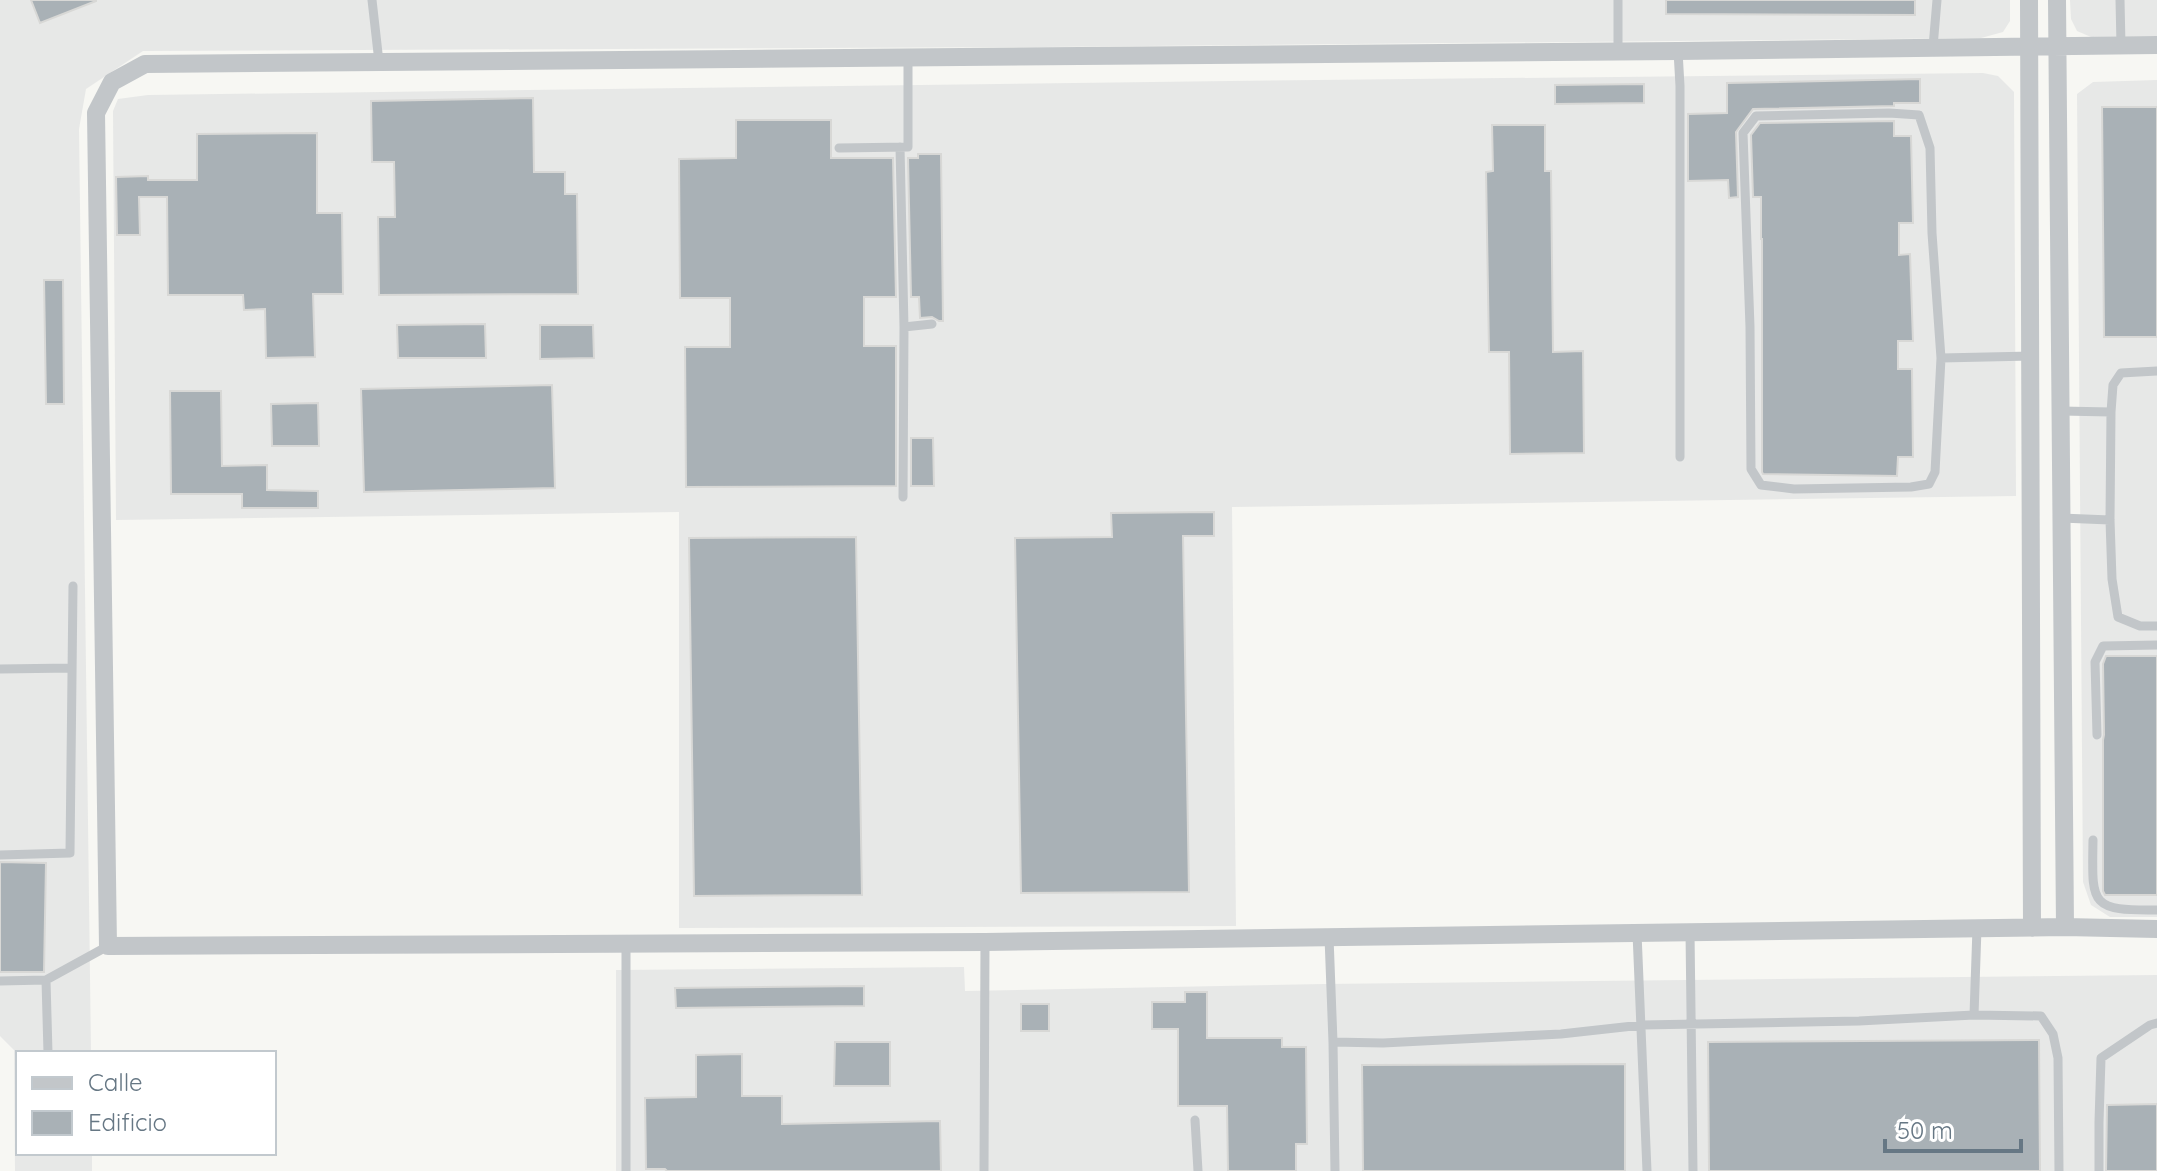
<svg xmlns="http://www.w3.org/2000/svg" width="2157" height="1171" font-family="Quicksand,sans-serif">
<style>
.built{fill:#e7e8e7}
.building{fill:#a9b1b6;stroke:#d8d8d6;stroke-width:2}
.lines{fill:none;stroke-linecap:round;stroke-linejoin:round}
.service{stroke:#c2c6c9;stroke-width:9}
.minor{stroke:#c2c6c9;stroke-width:18}
</style>
<rect width="100%" height="100%" fill="#f7f7f3"/>
<!-- built -->
<path class="built" d="M0,0H2010V21L2003,32L1981,38L1043,47L143,51L86,89L79,129L91,1053H18V1153H92V1171H15L14,1050L0,1036Z
M2070,0H2157V36L2091,37L2077,31L2071,19Z
M1983,73L1998,76L2014,92L2016,496L1232,507L1236,926L679,928V512L116,520L113,111L118,99L148,95L1230,81Z
M2157,80V917H2110L2091,905L2083,882L2077,94L2093,82Z
M964,967L965,991L1324,984L2157,975V1171H616V970Z"/>
<!-- building -->
<path class="building" d="M31,0H96V1L40,23Z
M1666,0H1915V15L1666,14Z
M1920,79V103H1894V106L1753,109L1736,132L1738,197L1729,198L1728,180L1688,181V114L1727,113V83Z
M1644,84V103L1555,104V85Z
M533,98L534,172H565V194H577L578,294L379,295L378,217H395L394,162H372L371,101Z
M2102,107H2157V337H2104Z
M736,120H831V158H893L896,297H864V346H896V486L686,487L685,347H730V298H680L679,159L736,158Z
M1894,121V136H1911L1913,223H1899V255L1910,254L1913,341H1898V369H1912L1913,457H1898L1897,476L1763,474L1762,472V239H1761V197H1753L1751,135L1760,123Z
M1492,125H1545V171H1551L1553,352L1583,351L1584,453L1510,454L1509,352H1489L1486,172L1493,171Z
M317,133V213H342L343,294H313L315,357L266,358L265,309L244,310L243,295H168L167,197H139L140,235H117L116,177L148,176V180H197V134Z
M918,154H941L943,321H939L932,317L920,318L919,297H911L908,158H918Z
M44,280H63L64,404H46Z
M485,324L486,358H398L397,325Z
M540,325H593L594,358L540,359Z
M552,385L555,488L364,492L361,389Z
M170,391H221L222,466L267,465V490L318,491V508H242V494H171Z
M318,403L319,446H272L271,404Z
M911,438H933L934,486H911Z
M1214,512V536H1183L1189,892L1021,893L1015,538L1112,537L1111,513Z
M856,537L862,895L694,896L689,538Z
M2106,656H2157V895H2105L2103,891V740L2104,735L2103,664Z
M0,862L46,863L44,972H0Z
M864,986V1006L676,1008L675,988Z
M1185,992H1207V1038H1282V1047H1306L1307,1144H1296V1171H1228L1227,1106H1178V1029H1152V1002H1185Z
M1021,1004H1049V1031H1021Z
M2039,1040L2040,1171H1709L1708,1042Z
M835,1042H890V1086H834Z
M742,1054V1096H782V1124L940,1121L941,1171H667L665,1169H646L645,1098L696,1097V1055Z
M1625,1064V1171H1363L1362,1065Z
M2157,1104V1171H2106L2107,1105Z"/>
<g class="lines">
<!-- service -->
<path class="service" d="M372,0L379,62
M1618,0V52
M2120,0L2121,45
M1933,47L1937,0
M1678,51L1680,86V457
M1889,113L1919,115L1930,148L1932,233L1941,358L1935,472L1929,484L1911,487L1794,489L1761,485L1751,469L1750,327L1743,133L1756,116Z
M900,147L904,327L903,497
M839,148L908,147V58
M904,327L932,324
M1941,358L2032,356
M2157,371L2121,373L2113,385L2111,412L2110,520L2112,579L2118,617L2140,626H2157
M2061,411L2111,412
M2061,518L2110,520
M0,669L72,668
M2097,735L2095,662L2103,646L2157,645
M2093,840C2092,904 2089,911 2157,910
M0,855L70,853L73,586
M1690,932L1693,1171
M1637,933L1647,1171
M1329,937L1333,1042
M626,942V1171
M0,981L46,980
M1974,1015L2041,1016L2053,1034L2058,1058L2059,1171
M48,1053L46,980L108,946
M1195,1120L1198,1171
M984,1171L985,942
M1335,1171L1333,1042L1383,1043L1561,1034L1642,1025L1859,1021L1974,1015L1977,928
M2099,1171V1122L2101,1058L2150,1025L2157,1023"/>
<!-- minor -->
<path class="minor" d="M2029,0L2032,928
M2057,0L2065,927
M2157,45L1678,51L145,64L112,82L96,113L108,946L985,942L2065,927L2157,929"/>
</g>
<!-- legend -->
<rect x="16" y="1051" width="260" height="104" fill="#ffffff" stroke="#c2c9ce" stroke-width="2"/>
<rect x="32" y="1077" width="40" height="12" fill="#c2c6c9" stroke="#c2c9ce" stroke-width="2"/>
<text x="88" y="1091" font-size="24" fill="#667784">Calle</text>
<rect x="32" y="1111" width="40" height="24" fill="#a9b1b6" stroke="#c2c9ce" stroke-width="2"/>
<text x="88" y="1131" font-size="24" fill="#667784">Edificio</text>
<!-- scale -->
<path d="M1885 1139v12h136v-12" fill="none" stroke="#667784" stroke-width="4"/>
<text x="1897" y="1139" font-size="24" fill="#667784" stroke="#ffffff" stroke-width="6" paint-order="stroke">50 m</text>
</svg>
